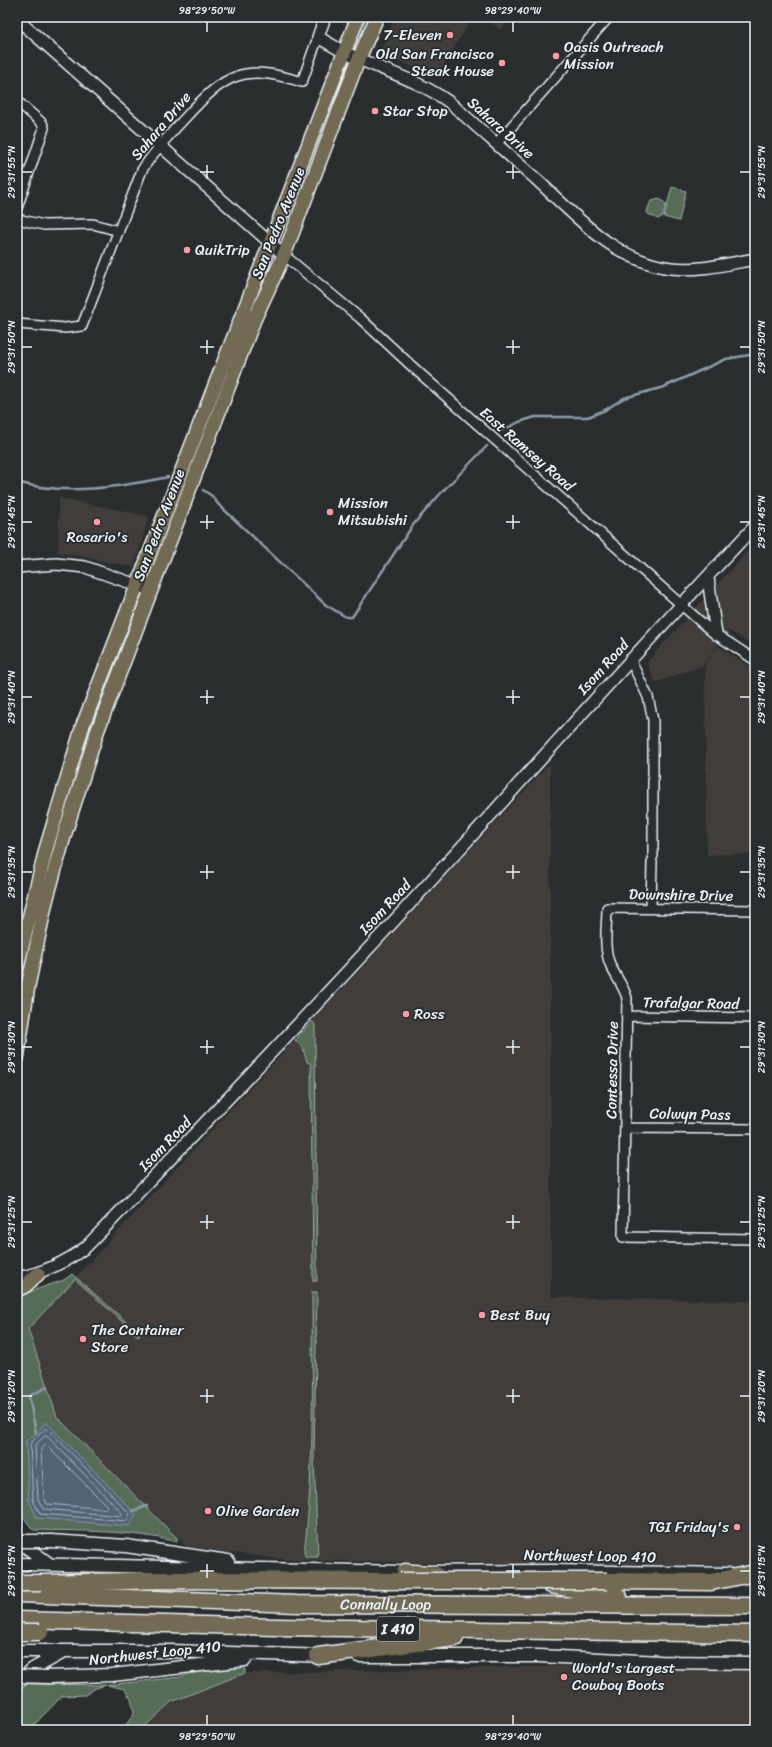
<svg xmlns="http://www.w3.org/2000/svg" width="772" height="1747" font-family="Sriracha,sans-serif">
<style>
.built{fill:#3f3c3a}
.green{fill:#566c57;stroke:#9faea8}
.water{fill:#516474;stroke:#8d9ca9}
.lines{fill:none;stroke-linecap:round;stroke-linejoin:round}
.shore{stroke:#acb9c3;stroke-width:1}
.stream{stroke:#8d9ca9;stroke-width:2.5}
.minor-casing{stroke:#e8f1f8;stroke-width:12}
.tertiary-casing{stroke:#e8f1f8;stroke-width:14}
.secondary-casing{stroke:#e8f1f8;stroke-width:15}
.primary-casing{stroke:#e8f1f8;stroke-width:16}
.motorway-casing{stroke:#e8f1f8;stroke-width:19}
.minor{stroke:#2a2d2e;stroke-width:9}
.tertiary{stroke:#2a2d2e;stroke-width:11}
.secondary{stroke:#2a2d2e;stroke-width:12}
.primary{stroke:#736b52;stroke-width:13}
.motorway{stroke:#736b52;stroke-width:16}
.secondary-bridge-casing{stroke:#e8f1f8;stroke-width:15;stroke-linecap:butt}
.motorway-bridge-casing{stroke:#e8f1f8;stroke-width:19;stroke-linecap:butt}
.secondary-bridge{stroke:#2a2d2e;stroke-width:12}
.motorway-bridge{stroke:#736b52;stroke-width:16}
.ticks{fill:none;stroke:#e8f1f8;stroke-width:1.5}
.poi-dot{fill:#ff9aa2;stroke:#2a2d2e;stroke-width:1.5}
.labels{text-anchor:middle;stroke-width:3.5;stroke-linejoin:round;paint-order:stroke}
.shield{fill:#2a2d2e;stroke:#afb6bb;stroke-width:1}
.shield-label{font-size:14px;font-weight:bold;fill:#e8f1f8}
.poi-label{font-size:15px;fill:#e8f1f8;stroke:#2a2d2e;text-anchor:start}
.street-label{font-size:15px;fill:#e8f1f8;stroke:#2a2d2e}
.neatline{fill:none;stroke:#e8f1f8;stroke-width:1.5}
.ticks-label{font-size:10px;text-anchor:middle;fill:#e8f1f8}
</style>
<rect width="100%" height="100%" fill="#2a2d2e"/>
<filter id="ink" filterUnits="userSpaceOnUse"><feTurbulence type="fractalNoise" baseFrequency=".025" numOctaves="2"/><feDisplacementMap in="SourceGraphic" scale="8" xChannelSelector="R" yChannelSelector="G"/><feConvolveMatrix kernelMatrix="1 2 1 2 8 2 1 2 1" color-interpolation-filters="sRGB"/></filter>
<g filter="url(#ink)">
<!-- built -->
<path class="built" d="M395,17H473L436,77L380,53Z
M482,17H509L501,30Z
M59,498L149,516L134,567L58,552Z
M755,543V647L728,630L704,665L655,683L647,662Z
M718,646L755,670V854L707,855L705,665Z
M550,763L551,1297L755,1301V1568L287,1560L187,1547L56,1417L28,1329Z
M598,1665L755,1669V1730H141L171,1702L245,1673Z"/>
<!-- green -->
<path class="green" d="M672,187L686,191L679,221L664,217Z
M660,199L666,204L663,216L658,219L648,214L647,211L651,201Z
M312,1021L315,1025L317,1281H313L311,1064L307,1062L302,1046L295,1040Z
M72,1274L140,1334L138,1336L75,1279L28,1329L57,1417L177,1538V1542C131,1530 81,1531 33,1530L18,1510L17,1296L64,1280Z
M312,1292H317L314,1458L318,1557H306L304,1553C315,1467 312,1379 312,1292Z
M245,1667V1673L171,1702L141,1730H123L134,1713L131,1699L124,1689L107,1685L180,1677L191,1673Z
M24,1684L106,1685L96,1688L85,1695L62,1696L29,1730H17V1699Z"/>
<!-- water -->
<path class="water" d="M46,1422L136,1514L129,1526L37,1518L29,1501L26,1441L36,1433Z"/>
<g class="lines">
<!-- shore -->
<path class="shore" d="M45,1429H48L130,1514L127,1521L40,1514L33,1500L30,1444Z
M45,1436L48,1437L122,1513V1516L43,1509L38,1499L35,1446Z
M46,1445L107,1506V1509L47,1504L44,1497L41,1449Z"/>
<!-- stream -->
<path class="stream" d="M501,431L519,422L535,417H588L605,410L624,398L664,387L726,359L755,354
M17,482C65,496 120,487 168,477
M203,490L212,496L218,504L326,605L346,617H352L413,525L441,493L487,446
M36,1433L29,1396L47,1387
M133,1511L147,1506"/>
<defs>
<path id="minor" d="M17,101L42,123L44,128L17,208
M496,144L609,17
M17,219L44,225L93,224L119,231
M284,255L360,318L416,370L711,631L755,660
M17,324L65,328L82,326L142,170C154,151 170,134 185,118C225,74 243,63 302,82L318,37
M630,659L648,697L653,720V856
M651,908L652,862
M755,910L607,908C607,925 603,948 610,964C615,976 623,985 627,998L623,1237L755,1239
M627,1016L755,1018
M625,1128L755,1129"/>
<path id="tertiary" d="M325,17L318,37C326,42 335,47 344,52C380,70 415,78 449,102C478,127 506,153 535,178C575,215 614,261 671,268C700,271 727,264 755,259
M17,19L284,255
M17,567L56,564L85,567L151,590
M708,578L716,634
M17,1278C43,1273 65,1263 86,1247C215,1113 343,978 468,840C563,735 657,629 755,526"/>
<path id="secondary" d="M17,1537L26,1547L51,1565
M51,1541L126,1546L228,1561
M17,1564L405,1572L552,1571L728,1574
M17,1651H171L326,1656
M358,1656H539L661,1662L755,1663
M49,1677L112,1675L245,1660
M17,1683L33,1669L60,1654"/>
<path id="primary" d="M17,967L46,849L83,725L358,17
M17,1059L28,986L46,901L65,833L97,732L254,320L284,255L359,58L377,17
M17,1290L25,1286L38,1274"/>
<g id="motorway">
<path d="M405,1572L436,1575"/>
<path d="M607,1581L711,1582L750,1574"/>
<path d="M41,1583L169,1580L400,1581"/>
<path d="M551,1585L619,1597"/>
<path id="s1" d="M17,1594L297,1604L755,1606"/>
<path d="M17,1620L276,1627L755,1634"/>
<path d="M318,1656L455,1638"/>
</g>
</defs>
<!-- minor casing -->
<use href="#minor" class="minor-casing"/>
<!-- tertiary casing -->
<use href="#tertiary" class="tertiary-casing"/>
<!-- secondary casing -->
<use href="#secondary" class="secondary-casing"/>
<!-- primary casing -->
<use href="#primary" class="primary-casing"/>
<!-- motorway casing -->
<use href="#motorway" class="motorway-casing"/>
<!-- minor -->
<use href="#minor" class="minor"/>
<!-- tertiary -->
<use href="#tertiary" class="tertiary"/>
<!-- secondary -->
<use href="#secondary" class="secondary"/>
<!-- primary -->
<use href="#primary" class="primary"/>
<!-- motorway -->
<use href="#motorway" class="motorway"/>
<defs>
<path id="secondary-bridge" d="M17,1541H51
M17,1676L49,1677"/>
<path id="motorway-bridge" d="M400,1581H607
M17,1583H41
M17,1632H40"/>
</defs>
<!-- secondary-bridge casing -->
<use href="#secondary-bridge" class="secondary-bridge-casing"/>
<!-- motorway-bridge casing -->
<use href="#motorway-bridge" class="motorway-bridge-casing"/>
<!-- secondary-bridge -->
<use href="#secondary-bridge" class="secondary-bridge"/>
<!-- motorway-bridge -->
<use href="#motorway-bridge" class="motorway-bridge"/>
</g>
</g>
<!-- ticks -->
<path class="ticks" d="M207,22V32M513,22V32M207,165V179M513,165V179M22,172H32M200,172H214M506,172H520M740,172H750M207,340V354M513,340V354M22,347H32M200,347H214M506,347H520M740,347H750M207,515V529M513,515V529M22,522H32M200,522H214M506,522H520M740,522H750M207,690V704M513,690V704M22,697H32M200,697H214M506,697H520M740,697H750M207,865V879M513,865V879M22,872H32M200,872H214M506,872H520M740,872H750M207,1040V1054M513,1040V1054M22,1047H32M200,1047H214M506,1047H520M740,1047H750M207,1215V1229M513,1215V1229M22,1222H32M200,1222H214M506,1222H520M740,1222H750M207,1389V1403M513,1389V1403M22,1396H32M200,1396H214M506,1396H520M740,1396H750M207,1564V1578M513,1564V1578M22,1571H32M200,1571H214M506,1571H520M740,1571H750M207,1715V1725M513,1715V1725"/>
<!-- markers -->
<g class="poi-dot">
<circle cx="450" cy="35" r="4"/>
<circle cx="556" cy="56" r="4"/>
<circle cx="502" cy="63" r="4"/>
<circle cx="375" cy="111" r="4"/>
<circle cx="187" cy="250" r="4"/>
<circle cx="330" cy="512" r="4"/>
<circle cx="97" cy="522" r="4"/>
<circle cx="406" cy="1014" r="4"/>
<circle cx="482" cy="1315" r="4"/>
<circle cx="83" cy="1339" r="4"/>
<circle cx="208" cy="1511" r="4"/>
<circle cx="737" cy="1527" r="4"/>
<circle cx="564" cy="1677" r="4"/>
</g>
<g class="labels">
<!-- shield labels -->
<rect class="shield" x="377" y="1617" width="42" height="24" rx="3"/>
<g class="shield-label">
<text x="398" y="1634">I 410</text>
</g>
<!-- poi labels -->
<g class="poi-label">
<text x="442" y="40" text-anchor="end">7-Eleven</text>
<text x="564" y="52">Oasis Outreach<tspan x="564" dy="17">Mission</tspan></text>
<text x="494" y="59" text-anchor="end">Old San Francisco<tspan x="494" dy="17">Steak House</tspan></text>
<text x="383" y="116">Star Stop</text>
<text x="195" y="255">QuikTrip</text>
<text x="338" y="508">Mission<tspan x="338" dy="17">Mitsubishi</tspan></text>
<text x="97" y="542" text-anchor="middle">Rosario's</text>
<text x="414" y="1019">Ross</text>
<text x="490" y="1320">Best Buy</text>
<text x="91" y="1335">The Container<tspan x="91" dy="17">Store</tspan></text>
<text x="216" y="1516">Olive Garden</text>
<text x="729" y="1532" text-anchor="end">TGI Friday's</text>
<text x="572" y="1673">World's Largest<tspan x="572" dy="17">Cowboy Boots</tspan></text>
</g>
<!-- street labels -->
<g class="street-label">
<text transform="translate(161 126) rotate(-50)" y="5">Sahara Drive</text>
<text transform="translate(501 128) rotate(42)" y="5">Sahara Drive</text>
<text transform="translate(278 223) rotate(-68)" y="5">San Pedro Avenue</text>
<text transform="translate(527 449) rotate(41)" y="5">East Ramsey Road</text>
<text transform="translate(159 525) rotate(-69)" y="5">San Pedro Avenue</text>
<text transform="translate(603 667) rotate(-48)" y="5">Isom Road</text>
<text transform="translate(681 895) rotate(1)" y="5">Downshire Drive</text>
<text transform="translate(385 907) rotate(-47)" y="5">Isom Road</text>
<text transform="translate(691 1003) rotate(1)" y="5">Trafalgar Road</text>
<text transform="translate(612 1070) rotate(-89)" y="5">Contessa Drive</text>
<text transform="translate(690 1114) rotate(1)" y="5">Colwyn Pass</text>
<text transform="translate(165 1144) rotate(-46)" y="5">Isom Road</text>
<text transform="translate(590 1556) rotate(1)" y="5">Northwest Loop 410</text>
<text dy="5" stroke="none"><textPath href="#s1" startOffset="369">Connally Loop</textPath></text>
<text transform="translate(155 1653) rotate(-6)" y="5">Northwest Loop 410</text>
</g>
</g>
<!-- margin -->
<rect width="772" height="1747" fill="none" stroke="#2a2d2e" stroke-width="44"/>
<rect x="22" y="22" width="728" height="1703" class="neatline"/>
<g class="ticks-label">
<text x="207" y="14">98°29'50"W</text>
<text x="513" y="14">98°29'40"W</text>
<text transform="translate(11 172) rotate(-90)" y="4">29°31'55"N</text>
<text transform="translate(761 172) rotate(-90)" y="4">29°31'55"N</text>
<text transform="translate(11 347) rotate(-90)" y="4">29°31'50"N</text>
<text transform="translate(761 347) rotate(-90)" y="4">29°31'50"N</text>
<text transform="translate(11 522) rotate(-90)" y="4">29°31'45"N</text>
<text transform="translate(761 522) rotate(-90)" y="4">29°31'45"N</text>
<text transform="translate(11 697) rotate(-90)" y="4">29°31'40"N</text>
<text transform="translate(761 697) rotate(-90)" y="4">29°31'40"N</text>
<text transform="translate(11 872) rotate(-90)" y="4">29°31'35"N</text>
<text transform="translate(761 872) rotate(-90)" y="4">29°31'35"N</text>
<text transform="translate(11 1047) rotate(-90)" y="4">29°31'30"N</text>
<text transform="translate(761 1047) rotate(-90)" y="4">29°31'30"N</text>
<text transform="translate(11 1222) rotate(-90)" y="4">29°31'25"N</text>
<text transform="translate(761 1222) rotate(-90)" y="4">29°31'25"N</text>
<text transform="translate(11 1396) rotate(-90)" y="4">29°31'20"N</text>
<text transform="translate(761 1396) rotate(-90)" y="4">29°31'20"N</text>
<text transform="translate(11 1571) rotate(-90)" y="4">29°31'15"N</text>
<text transform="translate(761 1571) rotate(-90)" y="4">29°31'15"N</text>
<text x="207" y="1740">98°29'50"W</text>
<text x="513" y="1740">98°29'40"W</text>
</g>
</svg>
